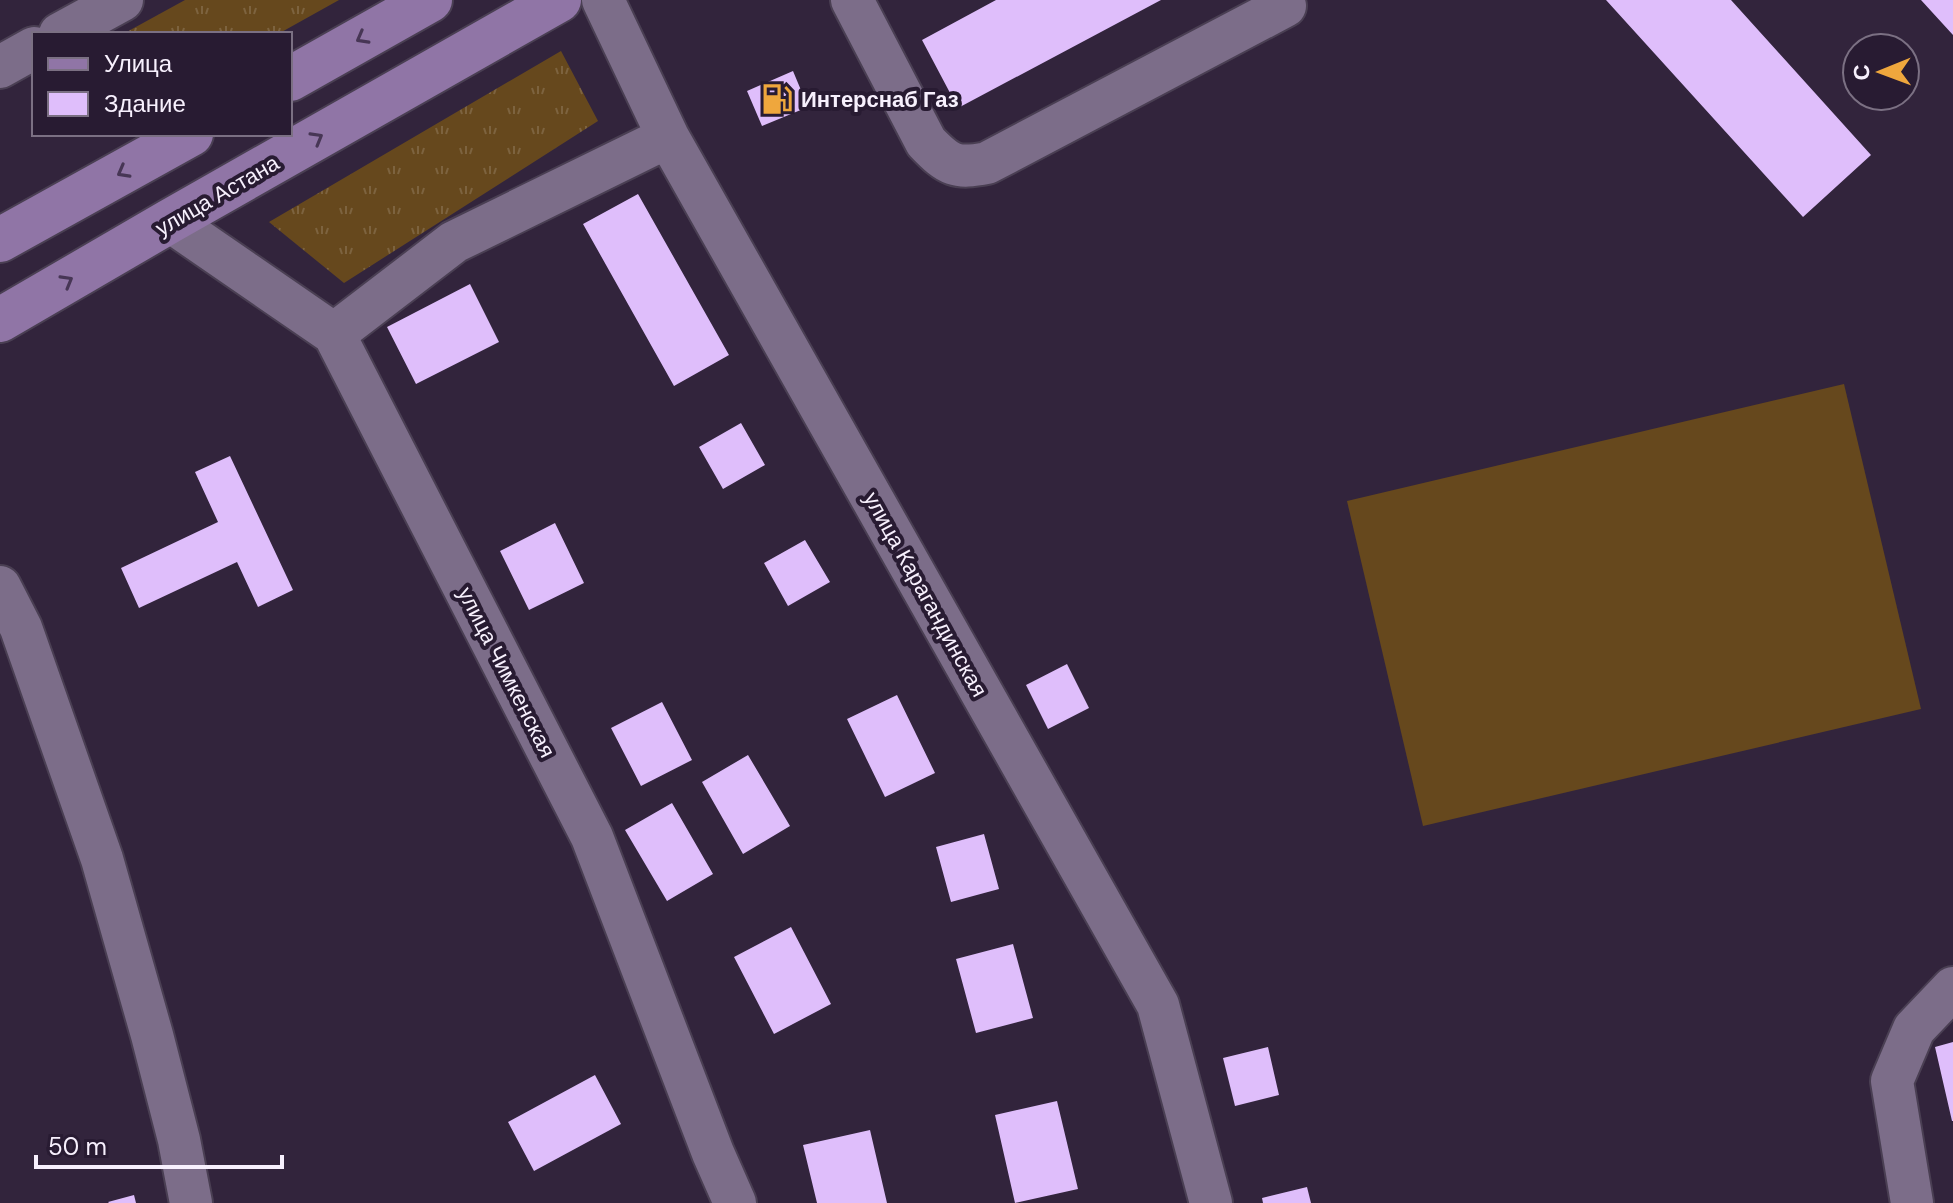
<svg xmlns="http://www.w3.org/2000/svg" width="1953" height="1203" font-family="'DM Sans',sans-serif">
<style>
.grass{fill:url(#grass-tufts)}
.pitch{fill:#66481d}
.building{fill:#dfbefb}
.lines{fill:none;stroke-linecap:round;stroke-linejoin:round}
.minor-casing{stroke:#4a3f53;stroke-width:46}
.major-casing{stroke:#4a3f53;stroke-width:48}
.minor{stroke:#7c6d89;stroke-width:42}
.major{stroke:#9075a6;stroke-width:44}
.oneway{stroke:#473655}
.labels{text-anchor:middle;stroke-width:8;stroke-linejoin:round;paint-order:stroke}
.poi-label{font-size:22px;font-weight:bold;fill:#f7f0fd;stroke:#281b32;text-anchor:start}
.street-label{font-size:22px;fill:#f7f0fd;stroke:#281b32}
</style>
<defs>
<pattern id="grass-tufts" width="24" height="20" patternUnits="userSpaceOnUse" patternTransform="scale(2)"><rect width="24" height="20" fill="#66481d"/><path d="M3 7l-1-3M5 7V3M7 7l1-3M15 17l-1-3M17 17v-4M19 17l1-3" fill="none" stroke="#7d633f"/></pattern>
</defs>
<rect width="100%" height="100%" fill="#32243c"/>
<!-- grass -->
<path class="grass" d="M185,0H339L278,34H123Z
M561,51L598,121L344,283L269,222Z"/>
<!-- pitch -->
<path class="pitch" d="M1844,384L1921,709L1423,826L1347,501Z"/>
<!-- building -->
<path class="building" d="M996,0H1161L958,108L922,40Z
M1606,0H1731L1871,155L1803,217Z
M1921,0H1953V35Z
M793,71L808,107L762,126L747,91Z
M638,194L729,355L674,386L583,224Z
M470,284L499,342L416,384L387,327Z
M741,423L765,465L723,489L699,447Z
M230,456L293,590L258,607L237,562L139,608L121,568L218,522L195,472Z
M555,523L584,583L529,610L500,551Z
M805,540L830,582L788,606L764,563Z
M1067,664L1089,708L1048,729L1026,685Z
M897,695L935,773L885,797L847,719Z
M662,702L692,760L641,786L611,728Z
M748,755L790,826L743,854L702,782Z
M672,803L713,874L667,901L625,830Z
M984,834L999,889L951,902L936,847Z
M791,927L831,1004L774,1034L734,957Z
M1013,944L1033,1018L976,1033L956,959Z
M1953,1042V1121H1952L1935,1047Z
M1268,1047L1279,1095L1235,1106L1223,1058Z
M595,1075L621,1124L534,1171L508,1122Z
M1057,1101L1078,1189L1015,1203L995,1115Z
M870,1130L887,1203H817L803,1145Z
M1307,1187L1311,1203H1263L1262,1198Z
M134,1195L136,1203H109L108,1202Z"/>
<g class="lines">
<defs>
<path id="minor" d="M603,0L668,137L1158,1005L1211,1203
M852,0L926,142C949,166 956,169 987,163L1285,6
M60,34L122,0
M0,67L34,48
M170,221L334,334L592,837L713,1153L735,1203
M334,334L454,242L668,137
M0,587L21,628L102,859L152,1035L179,1140L191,1203
M1912,1203L1892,1081L1914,1029L1953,988"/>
<path id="major" d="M290,79L430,0
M0,240L191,134
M0,320L170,221L559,0"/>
</defs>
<!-- minor casing -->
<use href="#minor" class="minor-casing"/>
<!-- major casing -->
<use href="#major" class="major-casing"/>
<!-- minor -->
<use href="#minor" class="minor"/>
<!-- major -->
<use href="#major" class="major"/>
</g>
<!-- one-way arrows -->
<defs><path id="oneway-chevron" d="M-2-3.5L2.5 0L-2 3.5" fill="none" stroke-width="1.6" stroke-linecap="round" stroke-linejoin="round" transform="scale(2)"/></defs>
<g class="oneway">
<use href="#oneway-chevron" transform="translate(362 38) rotate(151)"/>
<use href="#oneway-chevron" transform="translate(317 138) rotate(-30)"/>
<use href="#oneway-chevron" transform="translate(123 172) rotate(151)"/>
<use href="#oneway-chevron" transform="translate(67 281) rotate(-30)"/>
</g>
<!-- icons -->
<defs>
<symbol id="fuel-bare" viewBox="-9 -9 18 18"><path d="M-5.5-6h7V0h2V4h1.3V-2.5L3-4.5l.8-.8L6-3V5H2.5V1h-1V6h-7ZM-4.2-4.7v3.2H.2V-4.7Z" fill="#efa73d" stroke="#281b32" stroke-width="2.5" paint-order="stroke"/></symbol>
</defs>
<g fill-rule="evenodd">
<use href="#fuel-bare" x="755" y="77" width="44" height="44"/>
</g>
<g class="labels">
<!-- poi labels -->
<g class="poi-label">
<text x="801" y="107">Интерснаб Газ</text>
</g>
<!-- street labels -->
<g class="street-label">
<text transform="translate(217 195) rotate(-30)" y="8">улица Астана</text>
<text transform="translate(926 594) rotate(61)" y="8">улица Карагандинская</text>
<text transform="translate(507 672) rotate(63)" y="8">улица Чимкенская</text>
</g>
</g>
<!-- legend -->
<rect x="32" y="32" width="260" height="104" fill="#281b32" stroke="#7b7083" stroke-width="2"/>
<rect x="48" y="58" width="40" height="12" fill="#9075a6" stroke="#7b7083" stroke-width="2"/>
<text x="104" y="72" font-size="24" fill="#f7f0fd">Улица</text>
<rect x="48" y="92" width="40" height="24" fill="#dfbefb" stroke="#7b7083" stroke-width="2"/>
<text x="104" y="112" font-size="24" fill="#f7f0fd">Здание</text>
<!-- north arrow -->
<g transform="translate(1881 72) rotate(269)"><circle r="38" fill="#281b32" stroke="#7b7083" stroke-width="2"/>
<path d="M0-6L14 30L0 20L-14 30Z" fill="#efa73d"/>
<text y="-12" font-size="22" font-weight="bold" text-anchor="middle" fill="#f7f0fd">С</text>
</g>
<!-- scale -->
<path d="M36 1155v12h246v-12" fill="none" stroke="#f7f0fd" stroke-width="4"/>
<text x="48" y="1155" font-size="24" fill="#f7f0fd" stroke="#281b32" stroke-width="6" paint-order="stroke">50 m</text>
</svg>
